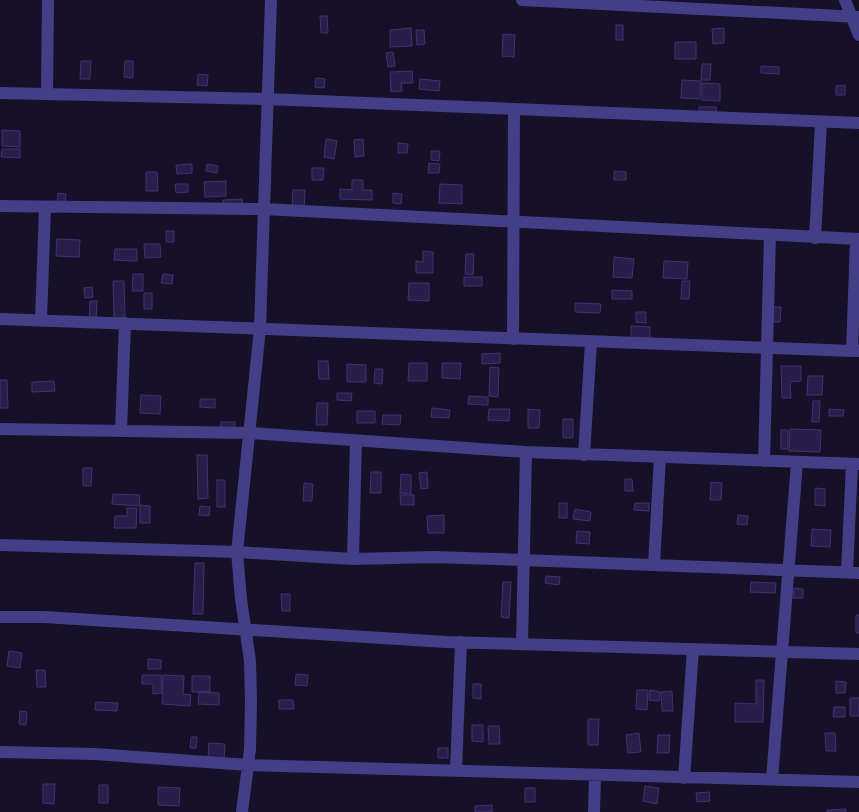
<svg xmlns="http://www.w3.org/2000/svg" width="859" height="812" font-family="Rubik,sans-serif">
<style>
.building{fill:#291e49;stroke:#413174}
.lines{fill:none;stroke-linecap:round;stroke-linejoin:round}
.minor{stroke:#443e86;stroke-width:12}
</style>
<rect width="100%" height="100%" fill="#161129"/>
<!-- building -->
<path class="building" d="M320,16H327L328,33H321Z
M616,25H623V40H616Z
M411,28L412,46L390,47V30Z
M724,28V43L713,44L712,29Z
M416,30H424L425,44L417,45Z
M503,34L515,35L514,57L502,56Z
M675,42H696V59H675Z
M393,52L395,66L388,67L386,53Z
M81,61H91L90,79H80Z
M125,61H133V78L124,77Z
M702,64H711L710,80H701Z
M761,66L779,67V74L761,73Z
M412,71L413,83H401L402,91L391,92L390,72Z
M198,74L208,75L207,86L197,85Z
M316,78L325,79L324,88L315,87Z
M420,79L440,81L439,91L419,89Z
M682,80L701,81L700,99L681,98Z
M702,83L720,84V101L702,100Z
M845,85V95H836V86Z
M699,107H716L717,114L699,115Z
M2,130L20,131V147L2,146Z
M326,139L337,141L334,159L324,157Z
M363,139L364,156L355,157L354,140Z
M398,143L408,144L407,153H398Z
M2,149H20V158L1,157Z
M431,151H440L439,161L431,160Z
M429,163L440,164L439,173H428Z
M192,164V173L177,174L176,165Z
M207,164L218,166L217,173L206,171Z
M312,168H324L323,180H312Z
M614,171L626,172V180H614Z
M146,172H157L158,191H146Z
M352,180H363V190H372V200L340,199V189L352,190Z
M226,181V196L205,197L204,182Z
M175,184H188V192L176,193Z
M440,184L462,185V204L439,203Z
M293,190H305L304,210H292Z
M58,193L66,194L65,204H57Z
M393,193L402,194L401,204L393,203Z
M242,199L243,209L224,210L223,200Z
M166,231H174V242H166Z
M57,239L80,240L79,257L56,256Z
M144,244H160L161,257L145,258Z
M115,249H137V261L114,260Z
M423,251L433,252V273H416V261L423,262Z
M466,254H474L473,275L465,274Z
M614,257L634,259L632,278L613,277Z
M664,261L688,262L687,279L663,278Z
M133,274H143V291H132Z
M163,274L173,275L172,284L161,283Z
M464,277H482V286H464Z
M113,281H124L125,318H114Z
M682,281H690L689,299H681Z
M409,283H429V301L408,300Z
M92,287L93,297L85,298L84,288Z
M612,290L632,291V299H612Z
M144,293H152V309H144Z
M90,301H97L96,321L89,320Z
M575,303L601,304L600,313L575,312Z
M771,307H781L780,322H770Z
M636,312H646V323L636,322Z
M631,326L650,327V343H631Z
M500,353V363L482,364V354Z
M318,361H328L329,379H319Z
M409,363H427V381H408Z
M442,363H461L460,379L442,378Z
M347,364L366,365V382H347Z
M781,366H801V381L790,382L791,398H782Z
M490,367L499,368L498,397L489,396Z
M375,369H383L382,384L374,383Z
M808,376H823L822,395H807Z
M0,380H7L8,408H0Z
M54,381L55,391L32,392V382Z
M337,393H352L351,401L337,400Z
M141,395L161,396L160,414L140,413Z
M469,396L488,397V405L468,404Z
M200,399H215V408L200,407Z
M813,401H820L819,422H812Z
M317,403H328L327,425H316Z
M432,408L450,410L449,418L431,417Z
M489,409H510L509,421L488,420Z
M528,409L540,410L539,428H528Z
M829,409L844,410L843,416H829Z
M357,411H375V423H357Z
M383,415H401L400,425L382,424Z
M563,419H573V438H563Z
M221,422H235L234,436L220,435Z
M790,429L821,430L820,452L789,451Z
M781,430H788V449H781Z
M197,455H207L208,498L198,499Z
M83,468H92L91,486H83Z
M371,472H381V493H370Z
M427,472L428,488L421,489L419,473Z
M401,474L411,475V494L400,493Z
M625,479H632L633,491H625Z
M217,480H225V507H217Z
M711,482L722,483L721,500H710Z
M304,483L313,484L312,501H303Z
M815,488L825,489V506L815,505Z
M113,494L140,495L139,506L112,504Z
M400,495H414V505H401Z
M559,503H567V518H559Z
M635,503H649V511L634,510Z
M140,505L150,506V523H140Z
M200,506L210,507L209,516L199,515Z
M127,508H137L136,528H114L115,516H127Z
M575,509L591,512L590,521L573,519Z
M444,515V533H428L427,516Z
M738,515L748,516L747,525L737,524Z
M812,529L831,530L830,547L811,546Z
M577,531L590,532L589,544L576,543Z
M195,563H204L203,614H193Z
M546,576L560,577L559,585L545,583Z
M503,582H511L509,618L501,617Z
M751,582L776,583L775,593L750,592Z
M794,588L803,589V598H793Z
M281,594H290V611H282Z
M856,615H859V633H856Z
M9,651L22,653L20,668L7,666Z
M148,659L161,660V669H148Z
M36,670H45L46,687H37Z
M296,674L308,675L307,686L295,685Z
M142,675H161L162,693L153,694V684H142Z
M163,675L184,676L183,694L191,695L190,706L162,704Z
M192,676H210V692H192Z
M756,680H764L763,722H735V703L756,704Z
M836,681L846,682L845,693H836Z
M473,684H481V699L473,698Z
M637,690H648L647,710L636,709Z
M650,690L660,692L659,701L649,700Z
M672,691L673,711H662L661,692Z
M199,692L219,693V705L198,704Z
M850,698H859V716H850Z
M279,700H293L294,709H279Z
M96,702L118,703L117,711L95,710Z
M834,707H845V717H833Z
M20,711L27,712L26,725L19,724Z
M588,719H599L598,745H588Z
M472,725H483V742L472,741Z
M488,726H499L500,744H489Z
M639,733L641,752L628,753L626,735Z
M825,733H835L836,751H826Z
M658,735H670L669,753H657Z
M191,737H197L196,748H190Z
M209,743L225,744L224,760L208,759Z
M438,748H448V758H438Z
M43,784H55L54,804L43,803Z
M99,785H108V803H99Z
M645,786L659,788L657,804L643,801Z
M158,787L180,788L179,806L158,805Z
M525,788H535V802H525Z
M709,792L710,801L697,802L696,793Z
M492,805V812H475V806Z
M846,809V812H827V810Z"/>
<g class="lines">
<!-- minor -->
<path class="minor" d="M522,0L859,17
M845,0L859,35
M0,93L267,99L859,123
M47,94L48,0
M0,206L263,209L859,239
M815,238L821,123
M856,239L852,351H859
M0,319L852,351
M41,319L45,208
M513,339L514,110
M0,429L250,433L526,452L859,464
M121,431L125,323
M584,455L591,342
M764,461L770,236
M0,545L237,552L353,559L434,557L524,560L859,573
M353,559L356,441
M654,565L660,457
M847,572L852,464
M0,617H44L446,642L859,654
M522,644L526,452
M0,752L95,754L248,765L859,782
M456,770L461,642
M684,778L693,649
M772,779L797,462
M242,812L250,749L251,701L250,661L241,599L237,552L260,328L271,0
M594,812L595,775"/>
</g>
</svg>
